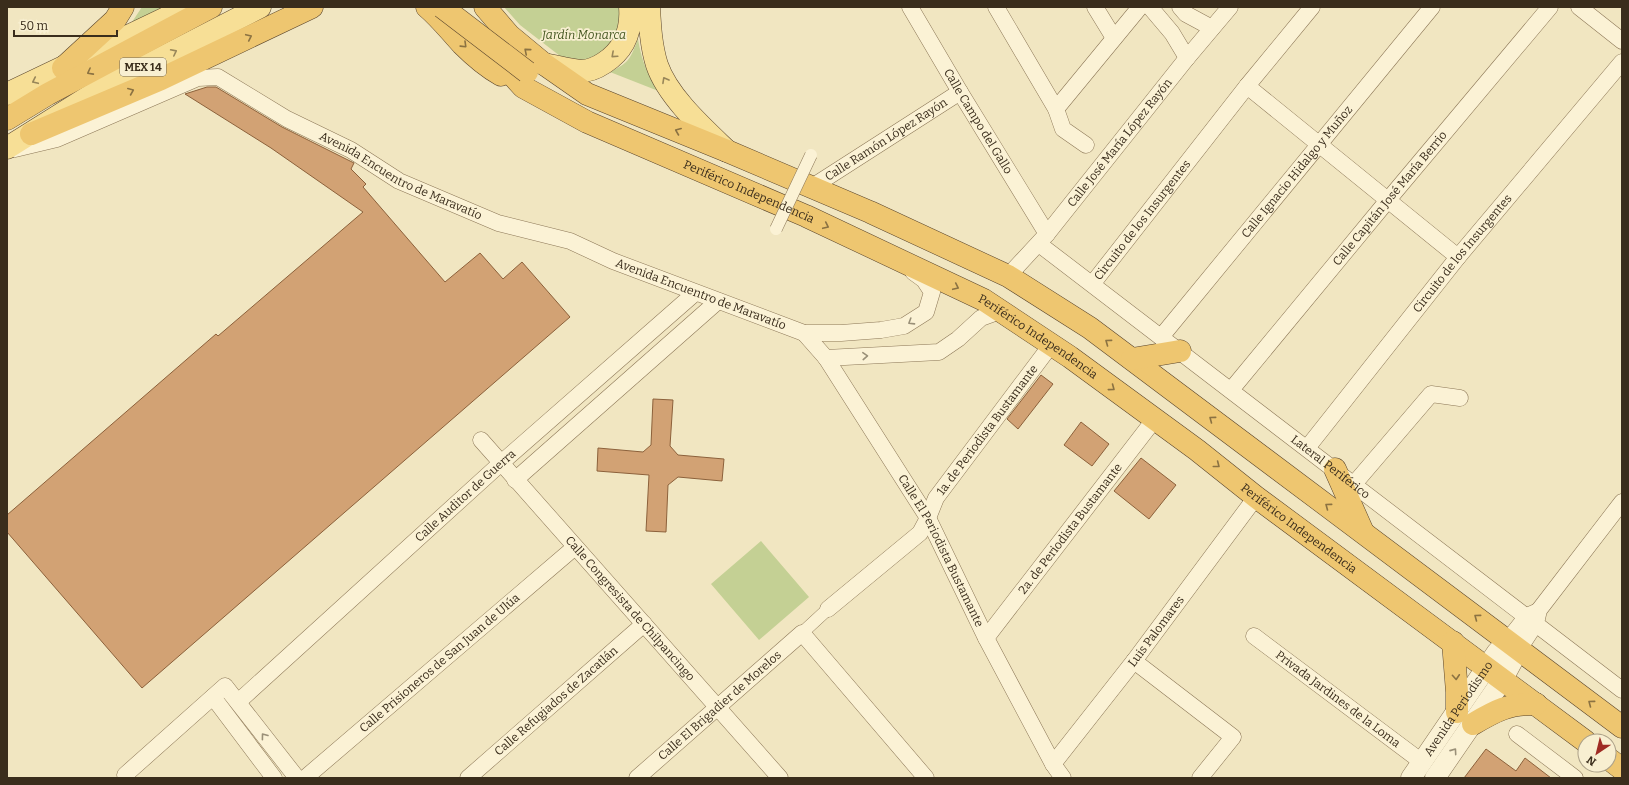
<svg xmlns="http://www.w3.org/2000/svg" width="1629" height="785" font-family="Bitter,serif">
<style>
.green{fill:#c4d094}
.building{fill:#d2a274;stroke:#8c613b}
.lines{fill:none;stroke-linecap:round;stroke-linejoin:round}
.pedestrian-casing{stroke:#8c7757;stroke-width:13}
.minor-casing{stroke:#8c7757;stroke-width:17}
.tertiary-casing{stroke:#8c7757;stroke-width:21}
.primary-casing{stroke:#59442c;stroke-width:23}
.trunk-casing{stroke:#59442c;stroke-width:23}
.pedestrian{stroke:#fbf2d5;stroke-width:12}
.minor{stroke:#fbf2d5;stroke-width:16}
.tertiary{stroke:#fbf2d5;stroke-width:20}
.primary{stroke:#f7df96;stroke-width:22}
.trunk{stroke:#eec670;stroke-width:22}
.pedestrian-bridge-casing{stroke:#8c7757;stroke-width:13;stroke-linecap:butt}
.trunk-bridge-casing{stroke:#59442c;stroke-width:23;stroke-linecap:butt}
.pedestrian-bridge{stroke:#fbf2d5;stroke-width:12}
.trunk-bridge{stroke:#eec670;stroke-width:22}
.oneway{stroke:#8b7242}
.oneway2{stroke:#988659}
.oneway3{stroke:#9a9078}
.labels{text-anchor:middle;stroke-width:3.5;stroke-linejoin:round;paint-order:stroke}
.shield{fill:#f8efd1;stroke:#736752;stroke-width:1}
.shield-label{font-size:11px;font-weight:bold;fill:#3a2d1c}
.park-label{font-size:12px;font-style:italic;fill:#465822;stroke:#f8efd1}
.street-label{font-size:12px;fill:#3a2d1c;stroke:#f8efd1}
</style>
<rect width="100%" height="100%" fill="#f1e6c1"/>
<!-- green -->
<path class="green" d="M142,7H165L132,22Z
M504,7H623L615,46L583,64L560,56L520,25Z
M638,39C642,62 647,74 661,92L610,72C630,62 630,59 638,39Z
M761,541L809,597L759,640L711,584Z"/>
<!-- building -->
<path class="building" d="M207,87H216L282,127L354,163L351,169L366,184L363,187L445,282L480,253L503,279L522,262L570,317L142,688L7,532V515L216,334L218,336L363,212L271,148L185,94Z
M1041,375L1053,384L1018,429L1007,419Z
M653,399L673,400L670,446L678,455L724,459L722,481L678,477L668,485L666,532L646,531L649,475L597,471L598,448L643,452L651,445Z
M1081,422L1109,444L1092,466L1064,445Z
M1141,458L1176,485L1149,519L1114,491Z
M1486,749L1516,771L1525,758L1551,778H1464Z"/>
<g class="lines">
<defs>
<path id="pedestrian" d="M802,633L828,609"/>
<g id="minor">
<path id="s1" d="M910,7L960,92L1047,234"/>
<path d="M996,7L1056,109L1063,129L1086,145"/>
<path d="M1095,7L1114,38"/>
<path d="M1150,7L1172,33L1187,58"/>
<path d="M1180,7L1186,14L1212,28"/>
<path d="M1579,7L1622,41"/>
<path d="M1247,86L1458,257"/>
<path d="M1056,109L1140,7"/>
<path id="s2" d="M15,149L57,139L198,78L218,77L287,119L351,150L399,181L498,223L570,241L613,261L804,333H841L881,330L904,326L926,312L932,292L924,280L913,272"/>
<path id="s3" d="M812,187L960,92"/>
<path id="s4" d="M1039,244L1622,690"/>
<path id="s5" d="M1008,276L1047,234L1187,58L1230,7"/>
<path id="s6" d="M1093,283L1247,86L1312,7"/>
<path id="s7" d="M804,333L826,358L928,518L986,638L1053,764L1063,778"/>
<path id="s8" d="M1161,337L1432,7"/>
<path d="M826,358L939,352L958,339L981,318L1000,311"/>
<path id="s9" d="M1231,390L1388,200L1550,7"/>
<path id="s10" d="M481,440L780,778"/>
<path id="s11" d="M1307,448L1458,257L1622,62"/>
<path d="M515,480L718,301"/>
<path d="M1354,484L1431,394L1460,398"/>
<path id="s12" d="M828,609L920,533L928,518L936,498L1051,345"/>
<path id="s13" d="M1254,636L1422,762"/>
<path id="s14" d="M986,638L1154,420"/>
<path d="M1508,640L1527,616L1536,612"/>
<path d="M1519,649L1536,623L1539,610L1622,502"/>
<path d="M1134,661L1233,737L1200,778"/>
<path d="M213,697L274,778"/>
<path id="s15" d="M238,702L500,464L695,293"/>
<path d="M1517,734L1575,778"/>
<path id="s16" d="M1053,764L1134,661L1256,497"/>
<path d="M125,775L225,686L297,778"/>
<path id="s17" d="M305,778L575,547"/>
<path id="s18" d="M468,778L644,624"/>
<path id="s19" d="M637,778L802,633L926,778"/>
</g>
<g id="tertiary">
<path id="s20" d="M1411,778L1497,652L1508,640"/>
<path d="M1435,778L1503,679L1519,649"/>
</g>
<path id="primary" d="M649,7C650,26 651,46 657,65C668,97 703,128 727,151
M544,64C556,66 569,70 581,71C589,71 598,67 604,63C624,50 632,31 630,7
M7,94L189,7
M7,148L101,89L260,7"/>
<g id="trunk">
<path d="M427,7C440,18 450,31 462,44C473,55 487,67 501,75"/>
<path d="M485,7L509,35L544,64L587,94L727,151L870,212L1008,276L1090,328L1622,727"/>
<path id="s21" d="M492,52L523,87L587,122L806,216L984,300L1070,357L1197,450L1256,497L1585,741"/>
<path d="M63,68L115,20L123,7"/>
<path d="M7,119L48,94L211,7"/>
<path d="M31,134L161,79L312,7"/>
<path d="M1132,359L1180,351"/>
<path d="M1335,469L1362,530"/>
<path d="M1453,642L1457,692V712"/>
<path d="M1473,724C1497,710 1508,704 1536,704"/>
<path d="M1609,759L1622,769"/>
</g>
</defs>
<!-- pedestrian casing -->
<use href="#pedestrian" class="pedestrian-casing"/>
<!-- minor casing -->
<use href="#minor" class="minor-casing"/>
<!-- tertiary casing -->
<use href="#tertiary" class="tertiary-casing"/>
<!-- primary casing -->
<use href="#primary" class="primary-casing"/>
<!-- trunk casing -->
<use href="#trunk" class="trunk-casing"/>
<!-- pedestrian -->
<use href="#pedestrian" class="pedestrian"/>
<!-- minor -->
<use href="#minor" class="minor"/>
<!-- tertiary -->
<use href="#tertiary" class="tertiary"/>
<!-- primary -->
<use href="#primary" class="primary"/>
<!-- trunk -->
<use href="#trunk" class="trunk"/>
<defs>
<path id="pedestrian-bridge" d="M776,229L811,155"/>
<path id="trunk-bridge" d="M442,7L527,72"/>
</defs>
<!-- pedestrian-bridge casing -->
<use href="#pedestrian-bridge" class="pedestrian-bridge-casing"/>
<!-- trunk-bridge casing -->
<use href="#trunk-bridge" class="trunk-bridge-casing"/>
<!-- pedestrian-bridge -->
<use href="#pedestrian-bridge" class="pedestrian-bridge"/>
<!-- trunk-bridge -->
<use href="#trunk-bridge" class="trunk-bridge"/>
</g>
<!-- one-way arrows -->
<defs><path id="oneway-chevron" d="M-2-3.5L2.5 0L-2 3.5" fill="none" stroke-width="1.6" stroke-linecap="round" stroke-linejoin="round"/></defs>
<g class="oneway">
<use href="#oneway-chevron" transform="translate(249 37) rotate(-25)"/>
<use href="#oneway-chevron" transform="translate(464 45) rotate(44)"/>
<use href="#oneway-chevron" transform="translate(527 51) rotate(-140)"/>
<use href="#oneway-chevron" transform="translate(90 72) rotate(152)"/>
<use href="#oneway-chevron" transform="translate(131 91) rotate(-23)"/>
<use href="#oneway-chevron" transform="translate(678 131) rotate(-158)"/>
<use href="#oneway-chevron" transform="translate(826 226) rotate(25)"/>
<use href="#oneway-chevron" transform="translate(956 287) rotate(25)"/>
<use href="#oneway-chevron" transform="translate(1108 342) rotate(-144)"/>
<use href="#oneway-chevron" transform="translate(1112 388) rotate(37)"/>
<use href="#oneway-chevron" transform="translate(1212 419) rotate(-143)"/>
<use href="#oneway-chevron" transform="translate(1217 465) rotate(38)"/>
<use href="#oneway-chevron" transform="translate(1328 506) rotate(-143)"/>
<use href="#oneway-chevron" transform="translate(1477 617) rotate(-143)"/>
<use href="#oneway-chevron" transform="translate(1456 677) rotate(86)"/>
<use href="#oneway-chevron" transform="translate(1591 703) rotate(-143)"/>
</g>
<g class="oneway2">
<use href="#oneway-chevron" transform="translate(174 52) rotate(-27)"/>
<use href="#oneway-chevron" transform="translate(614 55) rotate(138)"/>
<use href="#oneway-chevron" transform="translate(665 80) rotate(-119)"/>
<use href="#oneway-chevron" transform="translate(35 81) rotate(155)"/>
</g>
<g class="oneway3">
<use href="#oneway-chevron" transform="translate(911 322) rotate(148)"/>
<use href="#oneway-chevron" transform="translate(865 356) rotate(-3)"/>
<use href="#oneway-chevron" transform="translate(264 736) rotate(-127)"/>
<use href="#oneway-chevron" transform="translate(1454 751) rotate(-55)"/>
</g>
<g class="labels">
<!-- shield labels -->
<rect class="shield" x="120" y="58" width="46" height="18" rx="3"/>
<g class="shield-label">
<text x="143" y="71">MEX 14</text>
</g>
<!-- park labels -->
<g class="park-label">
<text x="584" y="39">Jardín Monarca</text>
</g>
<!-- street labels -->
<g class="street-label">
<text dy="4" stroke="none"><textPath href="#s1" startOffset="133">Calle Campo del Gallo</textPath></text>
<text dy="4" stroke="none"><textPath href="#s3" startOffset="88">Calle Ramón López Rayón</textPath></text>
<text dy="4" stroke="none"><textPath href="#s5" startOffset="174">Calle José María López Rayón</textPath></text>
<text dy="4" stroke="none"><textPath href="#s8" startOffset="214">Calle Ignacio Hidalgo y Muñoz</textPath></text>
<text dy="4" stroke="none"><textPath href="#s2" startOffset="425">Avenida Encuentro de Maravatío</textPath></text>
<text dy="4" stroke="none"><textPath href="#s21" startOffset="296">Periférico Independencia</textPath></text>
<text dy="4" stroke="none"><textPath href="#s9" startOffset="249">Calle Capitán José María Berrio</textPath></text>
<text dy="4" stroke="none"><textPath href="#s6" startOffset="80">Circuito de los Insurgentes</textPath></text>
<text dy="4" stroke="none"><textPath href="#s11" startOffset="249">Circuito de los Insurgentes</textPath></text>
<text dy="4" stroke="none"><textPath href="#s2" startOffset="749">Avenida Encuentro de Maravatío</textPath></text>
<text dy="4" stroke="none"><textPath href="#s21" startOffset="620">Periférico Independencia</textPath></text>
<text dy="4" stroke="none"><textPath href="#s12" startOffset="243">1a. de Periodista Bustamante</textPath></text>
<text dy="4" stroke="none"><textPath href="#s4" startOffset="367">Lateral Periférico</textPath></text>
<text dy="4" stroke="none"><textPath href="#s15" startOffset="307">Calle Auditor de Guerra</textPath></text>
<text dy="4" stroke="none"><textPath href="#s21" startOffset="944">Periférico Independencia</textPath></text>
<text dy="4" stroke="none"><textPath href="#s14" startOffset="138">2a. de Periodista Bustamante</textPath></text>
<text dy="4" stroke="none"><textPath href="#s7" startOffset="258">Calle El Periodista Bustamante</textPath></text>
<text dy="4" stroke="none"><textPath href="#s10" startOffset="225">Calle Congresista de Chilpancingo</textPath></text>
<text dy="4" stroke="none"><textPath href="#s16" startOffset="168">Luis Palomares</textPath></text>
<text dy="4" stroke="none"><textPath href="#s17" startOffset="177">Calle Prisioneros de San Juan de Ulúa</textPath></text>
<text dy="4" stroke="none"><textPath href="#s13" startOffset="105">Privada Jardines de la Loma</textPath></text>
<text dy="4" stroke="none"><textPath href="#s18" startOffset="117">Calle Refugiados de Zacatlán</textPath></text>
<text dy="4" stroke="none"><textPath href="#s19" startOffset="110">Calle El Brigadier de Morelos</textPath></text>
<text dy="4" stroke="none"><textPath href="#s20" startOffset="84">Avenida Periodismo</textPath></text>
</g>
</g>
<!-- border -->
<rect width="1629" height="785" fill="none" stroke="#3a2d1c" stroke-width="16"/>
<!-- north arrow -->
<g transform="translate(1597 753) rotate(215)"><circle r="19" fill="#f8efd1" stroke="#aca189"/>
<path d="M0-3L7 15L0 10L-7 15Z" fill="#9f2b23"/>
<text y="-6" font-size="11" font-weight="bold" text-anchor="middle" fill="#3a2d1c">N</text>
</g>
<!-- scale -->
<path d="M14 30v6h103v-6" fill="none" stroke="#3a2d1c" stroke-width="2"/>
<text x="20" y="30" font-size="12" fill="#3a2d1c" stroke="#f8efd1" stroke-width="3" paint-order="stroke">50 m</text>
</svg>
